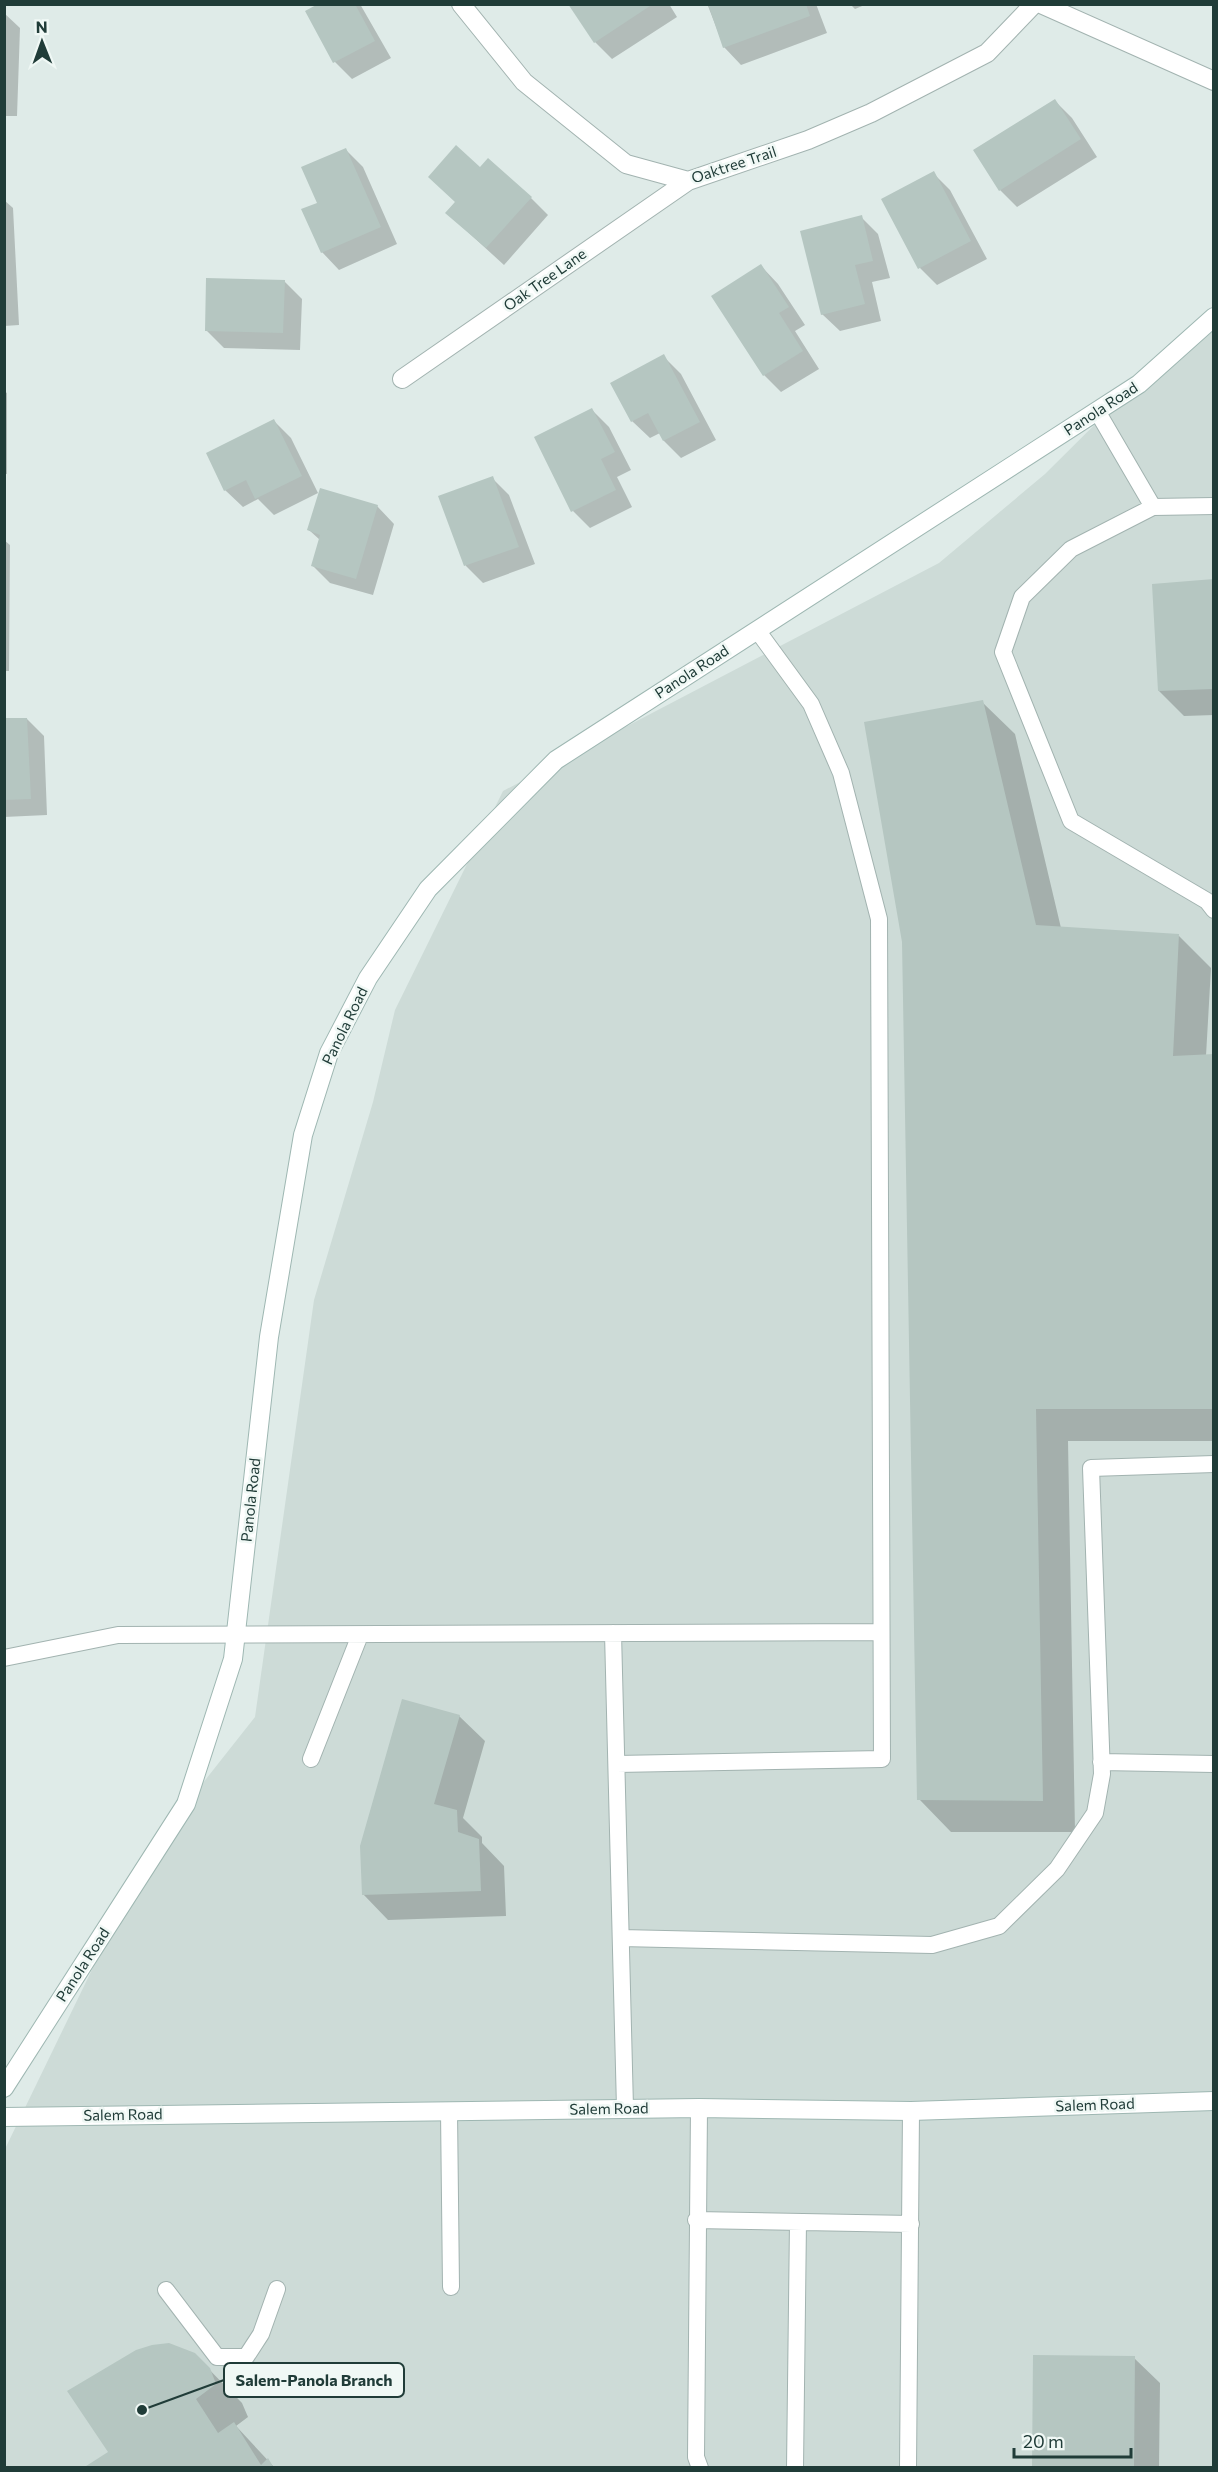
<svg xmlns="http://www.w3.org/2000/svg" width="1218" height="2472" font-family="Commissioner,sans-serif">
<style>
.built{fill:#cddbd7}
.shadow{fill:#0003}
.building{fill:#b5c6c1}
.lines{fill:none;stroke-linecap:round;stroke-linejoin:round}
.lane-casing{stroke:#a2b3b0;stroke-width:18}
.street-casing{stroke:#a2b3b0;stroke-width:20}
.secondary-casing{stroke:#9eb7b2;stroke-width:20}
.lane{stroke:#fff;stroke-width:16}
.street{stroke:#fff;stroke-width:18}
.secondary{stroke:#fff;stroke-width:18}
.labels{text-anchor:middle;stroke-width:5;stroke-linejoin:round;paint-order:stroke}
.street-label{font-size:15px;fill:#203c38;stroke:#f0f8f5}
.leader{fill:none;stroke:#203c38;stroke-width:2}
.callout-dot{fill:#203c38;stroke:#f0f8f5;stroke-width:2}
.callout{fill:#f0f8f5;stroke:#203c38;stroke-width:2}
.callout-label{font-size:16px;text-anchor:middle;font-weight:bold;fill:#203c38}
</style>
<rect width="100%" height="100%" fill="#dfebe8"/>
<!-- built -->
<path class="built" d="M1213,307V2467L5,2468V2149L150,1850L255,1717L314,1300L373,1102L395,1010L503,791L939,563L1045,474Z"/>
<!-- shadow -->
<path class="shadow" d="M321,4H360L391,58L352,79L335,62Z
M570,4H669L677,17L612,59L595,42Z
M712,4H816L827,33L741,65L724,47L708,6Z
M850,4H867L855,9Z
M4,13L20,28L17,116H4Z
M1055,101L1072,118L1097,157L1017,207L1000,190Z
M345,149L363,167L397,244L339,270L322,252L319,204Z
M480,169L531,198L548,215L504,265L447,213Z
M933,173L950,190L987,259L937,285L920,268Z
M4,200L13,208L19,325L4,326Z
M861,217L878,234L890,278L872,282L881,321L840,331L822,314Z
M761,266L778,284L805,325L795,331L819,369L781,392L764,375Z
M284,281L302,299L300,350L224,348L207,331Z
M663,356L681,374L716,440L681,458L664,441L660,433L650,438L632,421Z
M4,391L7,393V474H4Z
M592,410L609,427L631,470L617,477L632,507L590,528L573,511Z
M274,421L291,438L318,493L274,515L258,499L243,507L225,490Z
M492,478L509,495L535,564L483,583L466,566L440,497Z
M377,506L394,524L373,595L330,583L312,565L320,540L309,530Z
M4,540L10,545L9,671H4Z
M1214,581V715L1184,716L1159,691Z
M982,702L1015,734L1061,928L1179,936L1211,968L1206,1056L1214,1055V1441H1068L1075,1832H951L919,1799Z
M27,719L44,736L47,815L4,817V720Z
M459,1716L485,1741L463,1818L482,1837V1843L504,1866L506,1916L388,1920L363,1894Z
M194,2354L242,2403L248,2417L236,2426L275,2468H86L111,2452Z
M1134,2358L1160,2383L1159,2468H1033Z"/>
<!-- building -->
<path class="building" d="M318,4H355L375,41L333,63L305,11Z
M568,4H653L594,43Z
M708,4H806L810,16L723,48Z
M1055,99L1081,139L999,191L973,150Z
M456,145L480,167L488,158L532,197L486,248L445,213L455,202L428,177Z
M346,148L381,227L321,253L301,209L317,203L301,167Z
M934,171L971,241L918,269L881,199Z
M862,215L873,261L855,265L865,304L821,315L800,231Z
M761,264L789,307L779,313L803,351L763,376L711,296Z
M206,278L285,280L283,333L205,331Z
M664,354L700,422L663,441L648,413L631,422L610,383Z
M592,408L615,452L601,459L616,490L571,512L534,437Z
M274,419L302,476L255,499L246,480L224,491L206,453Z
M493,476L519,547L464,566L438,496Z
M320,488L378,505L356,579L311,566L320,535L307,530Z
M1214,579V689L1158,691L1152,584Z
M983,700L1036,925L1179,934L1173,1056L1214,1054V1409H1036L1043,1801L917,1800L902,942L864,722Z
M4,718H27L31,799L4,800Z
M402,1699L460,1715L434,1804L457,1810L458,1832L479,1839L481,1891L362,1895L360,1846Z
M169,2343L195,2353L210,2368L216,2384L196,2399L218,2433L234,2422L261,2465L268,2458L274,2468H83L108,2452L67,2391L136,2350L152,2345Z
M1033,2355L1135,2356L1134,2468H1032Z"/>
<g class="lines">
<defs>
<path id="lane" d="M1097,411L1153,507L1071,549L1022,597L1003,652L1071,821L1207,901L1214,910
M1153,507L1214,506
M613,1633L625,2108
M4,1658L118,1635L881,1632
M311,1759L360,1635
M1101,1762L1214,1764
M617,1764L882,1759L879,919L841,773L811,704L757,630
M621,1938L932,1945L999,1926L1057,1869L1095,1813L1102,1774L1091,1468L1214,1464
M699,2108L696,2457L700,2468
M449,2111L451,2287
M696,2220L911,2224
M166,2290L217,2357H246L261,2334L277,2289
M795,2468L798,2222
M908,2468L911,2111"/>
<path id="street" d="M461,4L524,82L626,164L688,181L808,140L871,113L987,53L1034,4
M1041,4L1214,81
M402,379L688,181"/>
<path id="secondary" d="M4,2088L186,1804L233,1659L269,1337L303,1135L329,1053L368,978L428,889L556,760L1139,384L1214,317
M4,2117L699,2108L911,2111L1214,2101"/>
</defs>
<!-- lane casing -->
<use href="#lane" class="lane-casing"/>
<!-- street casing -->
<use href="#street" class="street-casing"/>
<!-- secondary casing -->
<use href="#secondary" class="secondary-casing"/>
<!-- lane -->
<use href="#lane" class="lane"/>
<!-- street -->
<use href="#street" class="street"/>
<!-- secondary -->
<use href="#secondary" class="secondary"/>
</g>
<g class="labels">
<!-- street labels -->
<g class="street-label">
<text transform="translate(734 165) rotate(-18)" y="5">Oaktree Trail</text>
<text transform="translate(545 280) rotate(-35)" y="5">Oak Tree Lane</text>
<text transform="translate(1101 409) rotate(-33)" y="5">Panola Road</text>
<text transform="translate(692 672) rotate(-33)" y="5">Panola Road</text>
<text transform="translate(345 1026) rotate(-64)" y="5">Panola Road</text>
<text transform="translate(251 1500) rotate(-84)" y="5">Panola Road</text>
<text transform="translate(83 1965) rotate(-57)" y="5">Panola Road</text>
<text transform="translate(1095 2105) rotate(-2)" y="5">Salem Road</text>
<text transform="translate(609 2109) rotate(-1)" y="5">Salem Road</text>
<text transform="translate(123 2115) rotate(-1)" y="5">Salem Road</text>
</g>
</g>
<!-- callouts -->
<path class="leader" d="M142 2410L224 2380"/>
<circle class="callout-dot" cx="142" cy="2410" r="6"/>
<rect class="callout" x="224" y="2363" width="180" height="34" rx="6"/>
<g class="callout-label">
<text x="314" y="2386">Salem-Panola Branch</text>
</g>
<!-- border -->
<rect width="1218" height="2472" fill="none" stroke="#203c38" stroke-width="12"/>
<!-- north arrow -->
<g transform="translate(42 42) rotate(359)" stroke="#f0f8f5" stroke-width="4.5" paint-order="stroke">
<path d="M0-4.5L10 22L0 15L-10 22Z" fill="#203c38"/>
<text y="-9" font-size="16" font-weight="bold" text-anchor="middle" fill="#203c38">N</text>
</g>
<!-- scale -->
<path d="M1014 2448v9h117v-9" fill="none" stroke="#203c38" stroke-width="3"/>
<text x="1023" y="2448" font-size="18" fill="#203c38" stroke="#f0f8f5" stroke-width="4.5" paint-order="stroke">20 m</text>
</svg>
